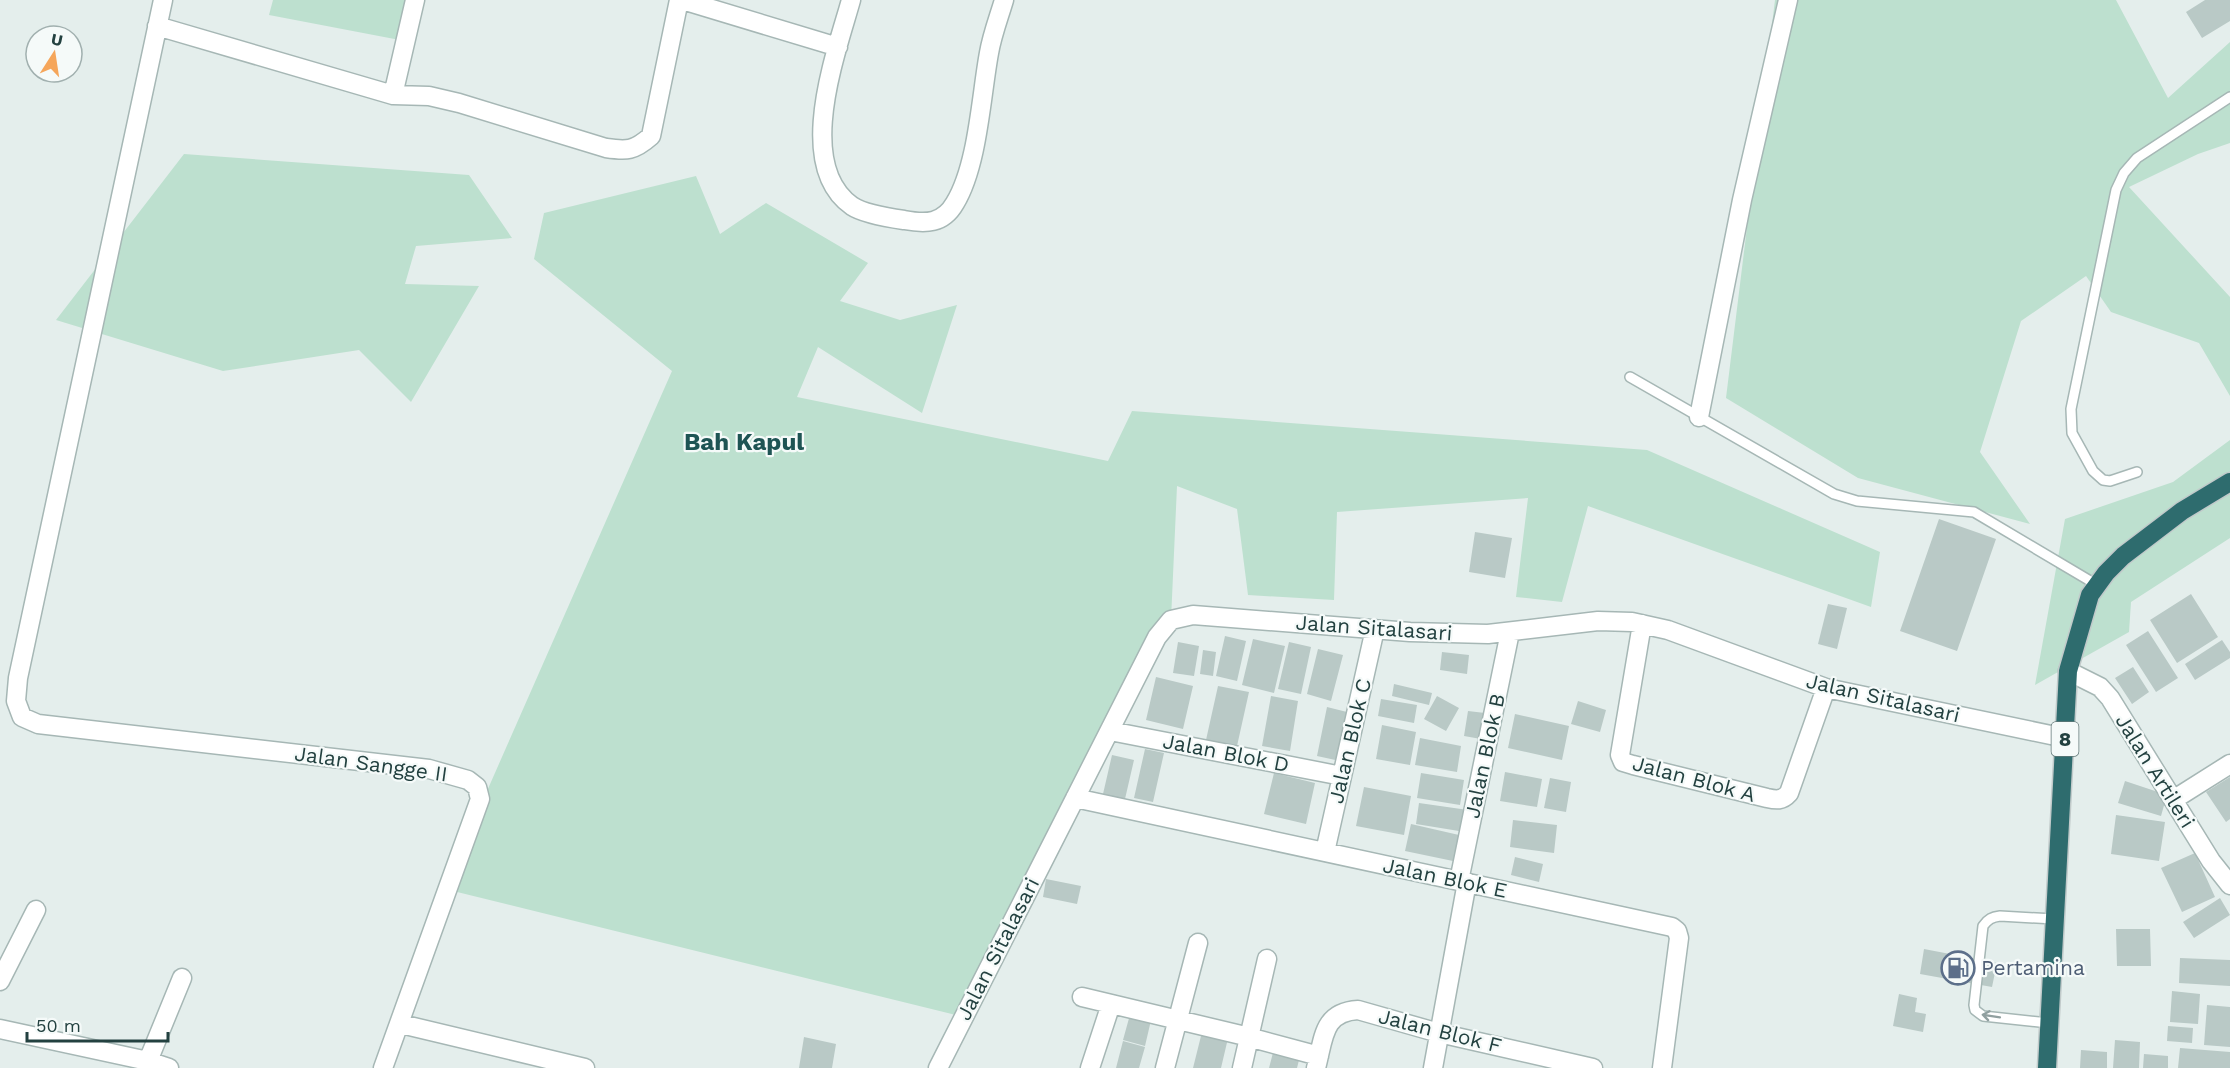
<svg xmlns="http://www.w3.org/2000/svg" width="2230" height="1068" font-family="'Work Sans',sans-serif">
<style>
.green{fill:#bde0cf}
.building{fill:#b9c9c6}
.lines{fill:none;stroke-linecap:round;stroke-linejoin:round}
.lane-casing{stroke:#a6b7b5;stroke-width:12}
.street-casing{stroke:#a6b7b5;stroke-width:21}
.highway-casing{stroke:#c1caca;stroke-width:21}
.lane{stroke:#fff;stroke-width:9}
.street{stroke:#fff;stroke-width:18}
.highway{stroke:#2e6c6e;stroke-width:18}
.oneway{stroke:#91a0a0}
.labels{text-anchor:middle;stroke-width:4.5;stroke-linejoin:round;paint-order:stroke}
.shield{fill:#f5faf9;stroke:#627878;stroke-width:1.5}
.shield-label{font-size:20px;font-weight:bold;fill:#234140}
.street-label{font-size:21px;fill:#234140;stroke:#f5faf9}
.service-label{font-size:21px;fill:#4e5e75;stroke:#f5faf9;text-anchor:start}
.quarter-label{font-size:24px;font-weight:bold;fill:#1e5454;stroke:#f5faf9}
</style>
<rect width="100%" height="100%" fill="#e4eeec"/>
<!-- green -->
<path class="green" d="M273,0H413L405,41L269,15Z
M1775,0H2116L2168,98L2230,42V143L2198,154L2129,187L2230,297V396L2199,343L2111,312L2086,276L2021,321L1980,452L2030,524L1858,478L1726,398Z
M184,154L469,175L512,238L416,246L405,284L479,286L411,402L359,350L223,371L56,320Z
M696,176L720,234L766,203L868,263L840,301L900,320L957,305L922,413L818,347L797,397L1108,461L1132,411L1647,450L1880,552L1871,607L1588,506L1562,602L1516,597L1528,498L1337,512L1334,600L1248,595L1237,509L1177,486L1171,620L964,1017L449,890L476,816L672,371L534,259L544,213Z
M2230,440V538L2131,602L2129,632L2035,685L2065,519L2173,482Z"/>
<!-- building -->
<path class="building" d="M2205,0H2230V21L2202,38L2186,12Z
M1939,519L1996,539L1957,651L1900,631Z
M1475,532L1512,538L1505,578L1469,572Z
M2191,594L2218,637L2177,663L2150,620Z
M1828,604L1847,608L1837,649L1818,644Z
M2148,631L2178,678L2156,692L2126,645Z
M1225,636L1246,641L1237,681L1216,676Z
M1253,639L1285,646L1274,693L1242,685Z
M2222,640L2230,652V658L2195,680L2185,664Z
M1178,642L1199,646L1194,676L1173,673Z
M1289,642L1311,647L1301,694L1278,689Z
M1318,649L1343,655L1331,701L1307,694Z
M1203,650L1216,652L1213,676L1200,674Z
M1442,652L1469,655L1467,674L1440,670Z
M2133,667L2149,692L2132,704L2115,678Z
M1156,677L1193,686L1183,729L1146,720Z
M1394,684L1432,693L1429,705L1392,696Z
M1218,686L1249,692L1237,746L1206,740Z
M1271,696L1298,701L1290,751L1262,746Z
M1437,696L1459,708L1446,731L1424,719Z
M1381,699L1417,705L1414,723L1378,716Z
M1578,701L1606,710L1600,732L1571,724Z
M1327,707L1351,713L1340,761L1317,756Z
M1468,711L1485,713L1481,739L1464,736Z
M1515,714L1569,726L1562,760L1508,748Z
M1382,725L1416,732L1410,765L1376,759Z
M1420,738L1461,746L1457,772L1415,765Z
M1145,749L1164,753L1153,802L1134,798Z
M1112,755L1134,760L1125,799L1103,794Z
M1505,772L1542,779L1537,807L1500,801Z
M1274,773L1315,783L1306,824L1264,814Z
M1421,773L1464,780L1460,805L1417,798Z
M2230,777V819L2226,822L2206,792Z
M1550,778L1571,782L1566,812L1544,808Z
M2125,781L2167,795L2161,816L2118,803Z
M1364,787L1411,796L1404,835L1356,826Z
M1419,803L1468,810L1465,832L1416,824Z
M2116,815L2165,822L2159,861L2111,854Z
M1513,820L1557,825L1554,853L1510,847Z
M1411,824L1459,835L1453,861L1405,851Z
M2195,853L2215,897L2182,912L2161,868Z
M1515,857L1543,864L1539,882L1511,875Z
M1046,879L1081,886L1077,904L1043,897Z
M2220,898L2230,915L2194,938L2183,922Z
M2116,929H2150L2151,966H2117Z
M1924,949L1997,963L1992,987L1920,974Z
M2180,958L2230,960V986L2179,983Z
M2172,991L2200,994L2198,1024L2170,1022Z
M1899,994L1917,998L1915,1012L1926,1014L1923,1032L1893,1026Z
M2207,1005L2230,1007V1047L2204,1045Z
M1131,1011L1152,1016L1145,1046L1123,1040Z
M2168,1026L2193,1028L2192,1043L2167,1041Z
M1203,1028L1229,1034L1221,1068H1193Z
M804,1037L836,1044L832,1068H799Z
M2115,1040L2140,1042L2139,1068H2113Z
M1123,1041L1145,1047L1139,1068H1116Z
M1275,1045L1301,1052L1297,1068H1269Z
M2180,1048L2230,1052V1068H2178Z
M2081,1050L2107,1052V1068H2080Z
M2144,1054L2168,1056V1068H2143Z"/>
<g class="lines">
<defs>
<path id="lane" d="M1630,377L1834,494L1857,501L1974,512L2097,585
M2137,472L2110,481L2103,480L2093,471L2072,433L2071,409L2116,190L2124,173L2137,158L2230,97
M2049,1023L1983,1016L1975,1010L1974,1005L1983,926C1988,919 1992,917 2000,916L2054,919"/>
<path id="street" d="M163,0L18,678L16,701L22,717L38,724L429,769L468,780L477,787L480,799L383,1068
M415,0L393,95L429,96L459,103L606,148C627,151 634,151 651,136L679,0
M682,0L838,47
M851,0C836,54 794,165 852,206C864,214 890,218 904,220C926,224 943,224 955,203C978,165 981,96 989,53C992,35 999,17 1004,0
M157,26L393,95
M1699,417L1742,200L1788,0
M1642,624L1620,755L1623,762L1633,765L1767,798C1776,800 1782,801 1789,793L1826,688
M2068,671L2100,687L2110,698L2211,861L2230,885
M1110,731L1342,776
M1075,798L1672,927L1677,931L1679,938L1662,1068
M2173,800L2230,764
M1325,852L1375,629
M1459,881L1510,632
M0,981L36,910
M1082,997L1241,1035L1319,1056
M401,1024L585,1068
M0,1029L148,1061L169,1068
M148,1061L182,978
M938,1068L1157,637L1171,620L1193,615L1410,632L1488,634L1598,621L1632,622L1668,630L1826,688L2065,738
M1090,1068L1111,1004
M1165,1068L1198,943
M1242,1068L1267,959
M1316,1068C1324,1039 1322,1012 1358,1010L1439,1033L1593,1068
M1433,1068L1467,882"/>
<path id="highway" d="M2047,1068L2068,671L2090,595L2106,573L2123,556L2182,511L2230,482"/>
</defs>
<!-- lane casing -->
<use href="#lane" class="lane-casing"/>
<!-- street casing -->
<use href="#street" class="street-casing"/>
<!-- highway casing -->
<use href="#highway" class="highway-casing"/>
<!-- lane -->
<use href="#lane" class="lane"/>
<!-- street -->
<use href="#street" class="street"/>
<!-- highway -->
<use href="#highway" class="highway"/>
</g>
<!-- one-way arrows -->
<defs><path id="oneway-shaft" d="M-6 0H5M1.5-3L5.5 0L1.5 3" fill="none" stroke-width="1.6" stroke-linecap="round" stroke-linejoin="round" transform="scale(1.5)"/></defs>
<use class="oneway" href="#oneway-shaft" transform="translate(1991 1016) rotate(-171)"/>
<!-- icons -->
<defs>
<symbol id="fuel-ring" viewBox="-11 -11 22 22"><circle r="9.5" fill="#f5faf9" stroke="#5c6f8a" stroke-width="1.5"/><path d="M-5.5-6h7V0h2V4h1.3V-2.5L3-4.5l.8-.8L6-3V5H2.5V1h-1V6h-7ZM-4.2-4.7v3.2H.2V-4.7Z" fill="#5c6f8a"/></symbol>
</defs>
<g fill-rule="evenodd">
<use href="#fuel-ring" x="1939" y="949" width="38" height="38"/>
</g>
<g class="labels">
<!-- shield labels -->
<rect class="shield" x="2051.5" y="722" width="27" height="34" rx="4.5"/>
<g class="shield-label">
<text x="2065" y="746">8</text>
</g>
<!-- street labels -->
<g class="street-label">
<text transform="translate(1374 628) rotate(4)" y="7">Jalan Sitalasari</text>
<text transform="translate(1883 698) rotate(13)" y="7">Jalan Sitalasari</text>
<text transform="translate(1350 741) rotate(-77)" y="7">Jalan Blok C</text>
<text transform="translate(1226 753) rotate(11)" y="7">Jalan Blok D</text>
<text transform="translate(1485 756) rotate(-78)" y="7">Jalan Blok B</text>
<text transform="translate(371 764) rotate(8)" y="7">Jalan Sangge II</text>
<text transform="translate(2155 771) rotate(58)" y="7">Jalan Artileri</text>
<text transform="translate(1694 779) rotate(15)" y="7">Jalan Blok A</text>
<text transform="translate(1445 878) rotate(12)" y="7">Jalan Blok E</text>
<text transform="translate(998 949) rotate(-63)" y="7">Jalan Sitalasari</text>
<text transform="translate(1440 1031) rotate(14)" y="7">Jalan Blok F</text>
</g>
<!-- service labels -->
<g class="service-label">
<text x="1981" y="975">Pertamina</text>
</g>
<!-- quarter labels -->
<g class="quarter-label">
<text x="744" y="450">Bah Kapul</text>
</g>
</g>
<!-- north arrow -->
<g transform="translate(54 54) rotate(12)"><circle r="28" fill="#f5faf9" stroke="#a1b0af" stroke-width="1.5"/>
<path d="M0-4.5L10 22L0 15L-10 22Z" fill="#f5a65b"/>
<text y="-9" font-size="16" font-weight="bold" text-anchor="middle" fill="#234140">U</text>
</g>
<!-- scale -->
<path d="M27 1032v9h141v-9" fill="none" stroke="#234140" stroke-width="3"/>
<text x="36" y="1032" font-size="18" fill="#234140" stroke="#f5faf9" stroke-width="4.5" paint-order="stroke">50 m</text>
</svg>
